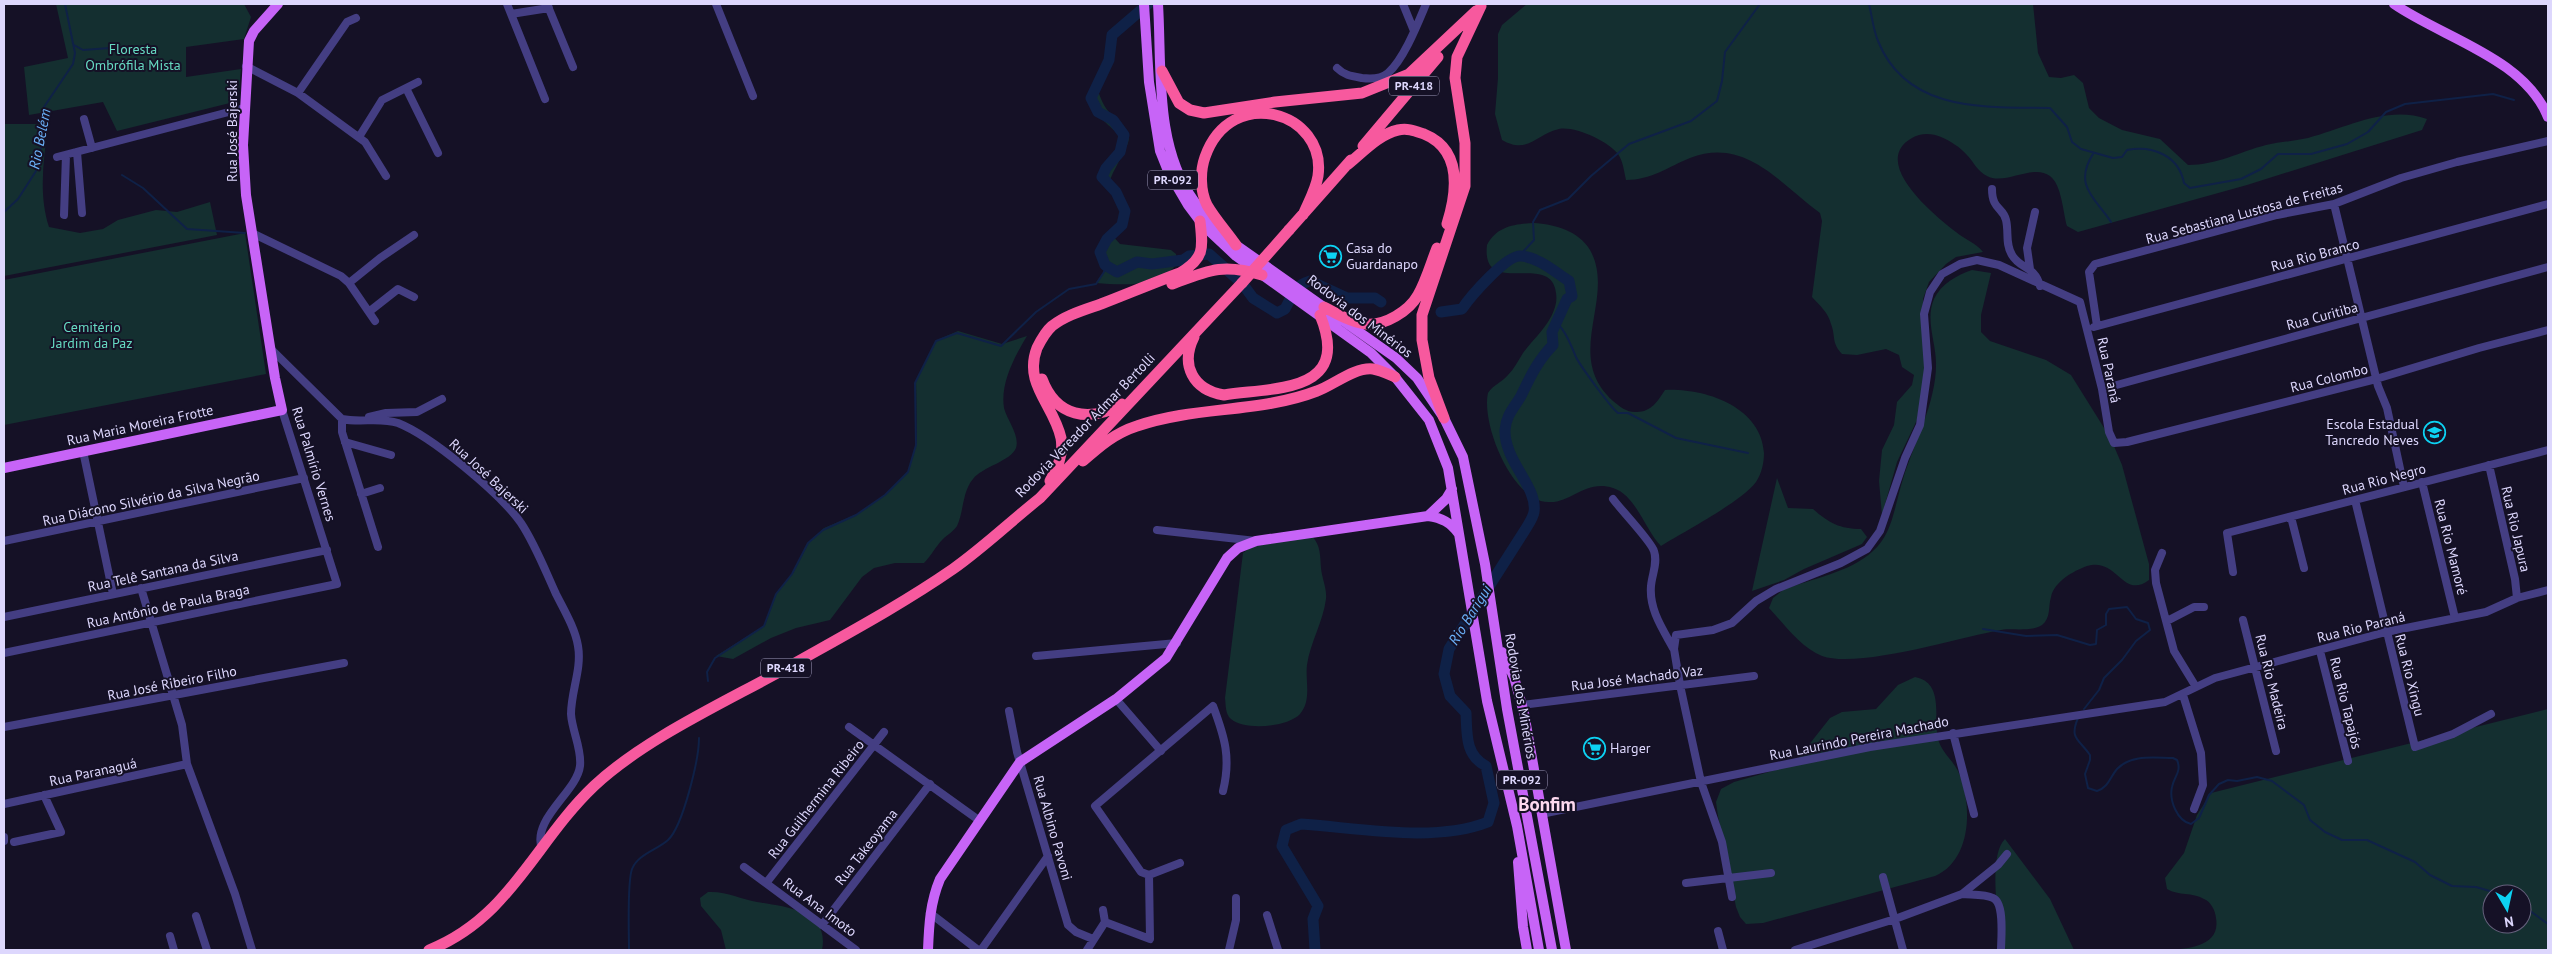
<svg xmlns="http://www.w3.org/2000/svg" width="2552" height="954" font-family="'PT Sans',sans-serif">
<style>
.green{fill:#142f30;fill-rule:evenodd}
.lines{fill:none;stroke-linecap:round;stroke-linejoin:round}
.stream{stroke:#0f2147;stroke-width:2}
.river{stroke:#0f2147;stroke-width:11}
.minor{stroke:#443e83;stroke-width:8}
.major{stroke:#c764f7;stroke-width:10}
.highway{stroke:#f7599e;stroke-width:11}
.highway-bridge{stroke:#f7599e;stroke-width:11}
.labels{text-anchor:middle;stroke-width:4;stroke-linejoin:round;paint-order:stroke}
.shield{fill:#151126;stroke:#a19cbc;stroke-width:1}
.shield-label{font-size:12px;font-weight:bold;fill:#ddd7fd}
.park-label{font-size:14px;fill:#66dac2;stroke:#151126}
.street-label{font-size:14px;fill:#ddd7fd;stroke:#151126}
.poi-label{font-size:14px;fill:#ddd7fd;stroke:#151126;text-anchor:start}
.water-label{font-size:15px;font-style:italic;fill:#6bb0f8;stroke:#151126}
.district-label{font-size:19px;font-weight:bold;fill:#fdd9ef;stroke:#151126}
</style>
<rect width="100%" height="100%" fill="#151126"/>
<!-- green -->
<path class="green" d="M56,4H244L251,17L244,39L186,47V77L241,69L238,101L117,131L103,102L29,115L24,67L68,58Z
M1527,4H2033L2038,53L2049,77L2061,78L2074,75L2083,83L2089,108L2099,118L2122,130L2160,139L2188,165C2217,165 2239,152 2266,145C2280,142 2294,141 2308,138C2346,128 2387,105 2427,119L2422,130L2247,185L2078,232L2067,226C2063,213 2062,185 2050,176C2033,163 2005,186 1987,176C1977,171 1974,162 1966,154C1960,147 1950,141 1941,137C1932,133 1920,133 1912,138C1869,162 1935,216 1956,232C1964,239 1976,243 1983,252L1956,257L1946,264L1929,282L1923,299L1925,374L1917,420L1897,462L1882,515L1879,481L1882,450L1894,425L1897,402L1912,385L1914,375L1902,367L1899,355L1886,349L1857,355L1842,354C1831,342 1836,337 1831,324C1828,312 1820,306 1812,297L1822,221L1820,213C1781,185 1746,136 1690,158C1668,167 1651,180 1626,180C1624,171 1623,161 1618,154C1608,141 1575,126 1559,129C1536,134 1528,155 1502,140L1495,114L1498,78V34L1502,25Z
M1096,84C1099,94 1102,104 1109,112C1116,120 1127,126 1129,137C1130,146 1112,170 1109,184L1103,176L1119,151L1121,137C1103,118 1086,113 1096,84Z
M4,124H48C44,159 38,193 49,227L80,233L103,229L118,220L156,210L177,212L210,202L217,235L4,276Z
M1534,223C1554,224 1579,231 1590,250C1617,298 1562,355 1613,401C1620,407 1628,413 1637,412C1651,412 1658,401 1665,390C1704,388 1761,406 1764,453C1764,462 1762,473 1756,482C1741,502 1685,531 1661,546C1645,530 1636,495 1613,488C1585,479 1571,504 1548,502C1512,501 1481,424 1488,393C1493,385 1502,382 1508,375C1514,369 1518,361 1523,353C1533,339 1548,327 1554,310C1557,302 1557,296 1555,288C1546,254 1481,297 1487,245C1497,226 1515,224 1534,223Z
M245,233L266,374L4,425V280Z
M1111,234L1120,244L1171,250L1176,254V265C1157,288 1123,285 1096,283L1107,267L1101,250Z
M1972,270L1991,273L1981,315V332L1990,341L2046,360L2071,375L2111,439L2122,465L2149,564V580C2122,600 2118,557 2087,566C2073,571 2054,582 2051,597C2048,607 2051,618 2042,625C2032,632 2013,628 2001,630C1960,637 1859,669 1822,656C1801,648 1784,624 1769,608L1773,598L1783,590C1813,578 1849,573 1873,551C1893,534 1895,503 1903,479C1914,444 1937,400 1936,363C1936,343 1925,319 1934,299C1941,284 1957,275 1972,270Z
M958,331L1002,344L1027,336C1015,356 1000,383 1004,408C1007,420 1020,435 1016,448C1011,461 982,467 973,479C962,492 964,511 957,526C954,531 947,535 943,539C936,546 931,556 924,563H895L874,568L862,577L830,620L796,628L771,638L733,659L716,656L765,625L777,592L793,573L809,542L824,528L857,514L886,494L908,471L917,443L916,381L937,340Z
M1777,478L1788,508L1813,509C1829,523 1840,529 1861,529L1867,537L1862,544L1804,569L1784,580L1752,591Z
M1312,536C1321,546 1320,556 1321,568C1322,579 1327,588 1326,599C1323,622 1310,643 1307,665C1305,681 1312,700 1300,714C1288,727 1245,731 1231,719C1225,714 1226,705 1225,698L1243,553L1251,547Z
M1915,677C1946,683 1932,720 1939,742C1943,753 1953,761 1958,771C1973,804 1972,860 1935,876L1763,923L1746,924L1740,917L1736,907L1718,816L1716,802L1721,789L1734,782L1793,765L1830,718L1842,712L1876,709L1898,685Z
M2548,709V950H2166C2187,949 2221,947 2216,918C2215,910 2211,902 2204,899C2192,892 2179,896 2167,889L2165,878L2184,853L2197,815L2211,793ZM2492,894H2522V924H2492Z
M2005,839L2050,899L2074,950H2003C1999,927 1987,856 2005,839Z
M708,892C727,891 740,899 757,902C785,907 830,910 822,950H726L721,930L701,906L700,898Z"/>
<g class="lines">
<!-- stream -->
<path class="stream" d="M1869,4C1872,16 1873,29 1878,41C1907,113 1985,107 2050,108L2067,127L2072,142L2081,149L2113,158L2122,157L2127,150C2153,145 2179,156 2184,183L2190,188L2241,179L2261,169L2278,154H2311L2347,144L2368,132L2386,112L2405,104L2493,94L2514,100
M74,45L83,50L110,48L131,53
M2093,154C2073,185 2095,198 2111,222
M122,175L143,188L187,229L245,233
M4,212L18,199L36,171L43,138L44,107L73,64L75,53L65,4
M1520,255L1534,240L1533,222L1540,210L1568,199L1591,176L1629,144L1691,121L1717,101L1722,81L1725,52L1760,4
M1557,323C1566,332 1571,345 1576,357C1579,364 1611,408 1618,413H1628L1676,438L1748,453
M1983,629L2026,636L2057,635L2090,645L2096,644L2097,630L2106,625V614L2109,609L2127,607L2136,619L2148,623L2150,630L2136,641L2122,660L2104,678L2099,690L2084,709
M708,681L707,672L715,658L764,626L776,594L792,574L808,543L823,530L856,515L885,495L908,472L916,445L915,383L936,341L957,333L1001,346L1036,312L1069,289L1096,284L1104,272L1105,265
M2078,718C2069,739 2079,739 2090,755V760L2085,774L2088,788L2097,791C2109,787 2110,777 2117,769C2131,754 2155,758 2173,758L2177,760C2182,772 2174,776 2172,787C2169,800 2177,821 2191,824L2199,818L2209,795L2219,784L2228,780L2237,781L2257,777L2272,781L2304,805L2310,820L2325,832L2342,840H2367L2415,862L2430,875L2452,886L2476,887L2500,894
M2522,905L2548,924
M629,950C629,933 627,883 632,869C638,854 657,850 668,840C683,826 699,759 699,738"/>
<!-- river -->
<path class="river" d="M1148,4L1112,35L1109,60L1091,98L1098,112L1113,120L1124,135L1120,152L1106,168L1102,177L1116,192L1125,211L1122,225L1107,239L1100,252L1105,265L1117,272L1137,262L1152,264L1183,260L1189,256L1209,254L1242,283L1253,298L1277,313L1285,309C1292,296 1295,285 1310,281L1347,298H1375L1381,302
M1315,950L1313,919L1318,906L1282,846L1286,830L1301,824C1359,828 1435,843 1488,822L1494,803L1486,766C1465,755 1467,734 1466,713L1450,696L1444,674L1449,649L1525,530C1528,525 1533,518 1534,512C1538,487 1504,461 1505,430C1506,415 1514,408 1521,396C1530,377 1538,360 1553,345L1552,332L1567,299L1572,296L1569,281C1555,272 1538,257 1521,256C1507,254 1470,297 1462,309L1441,312"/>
<!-- minor -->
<path class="minor" d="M507,4L545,99
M547,4L573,67
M716,4L753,96
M1403,4L1414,31
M511,14L549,8
M246,66L298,93L365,142L386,176
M1337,68C1344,75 1351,76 1362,78C1370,79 1381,79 1388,73C1404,59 1418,23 1426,4
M406,88L438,153
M298,93L347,22L356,18
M84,119L92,148
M359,137L382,100L418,82
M77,152L82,213
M57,157L244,108
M1992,189C1992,210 2003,207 2006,220C2009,232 2005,244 2012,255C2020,269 2035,266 2040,286
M2334,204L2378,386L2387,408L2404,487
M64,215L66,155
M252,233L341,276L349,283L375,321
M2030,269L2027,248L2035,212
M349,283L380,258L414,235
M370,311L398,289L414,297
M2097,326L2089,272L2095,264L2277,215L2334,204L2401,178L2457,162L2548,141
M2094,327L2548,204
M272,350L342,419C360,423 380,417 398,423C431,436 500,493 521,523C535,544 545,570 556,594C564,610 575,628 578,646C582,669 571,691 571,714C572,731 582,749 580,766C577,792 531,819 542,849
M2102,389L2548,267
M369,417L386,413L417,412L442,399
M342,419V432L378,547
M345,442L391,455
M83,451L113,594
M2489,465L2515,579L2517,598
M2422,482L2455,618
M361,494L380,488
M1613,499C1621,510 1651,541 1654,551C1658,563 1652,574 1651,586C1649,609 1662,628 1673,648
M2355,500L2415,747L2453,734L2491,714
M2291,517L2304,568
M1157,530L1256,541
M4,541L304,478
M2162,553L2155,570L2156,583L2174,651L2196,687
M2233,572L2227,533L2548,450
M141,588L182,725L187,764L235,894L252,950
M4,617L327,550
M2243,620L2276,751
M2167,621L2194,607H2204
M2320,651L2348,761
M4,653L337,584L282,410
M1036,656L1177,643
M2183,695L2201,753L2203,785L2194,809
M1116,699L1161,751
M1522,705L1754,676
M1009,711L1017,752L1068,925L1076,932L1093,939
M4,727L344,663
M849,727L980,821
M1953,733L1974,814
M4,804L187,764
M1541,814L1870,747L2165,702L2215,678L2386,632L2486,612L2517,598L2548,590
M4,837V841
M14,842L61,832L44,795
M1180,863L1149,875L1141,872L1095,806L1213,706C1225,738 1231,758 1223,791
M744,867L856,950
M1883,877L1903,950
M767,882L884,732
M1686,883L1771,873
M1962,894C1971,895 1985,894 1993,898C2005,903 2001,939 2001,950
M1732,897L1722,842L1701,782L1680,685L1674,649L1676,635L1713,630L1732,623L1756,601L1776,589L1841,563L1867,549L1880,531L1905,458L1920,425L1928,368L1924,314L1930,292L1942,274L1960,264L1977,260L1999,265L2080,302L2102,389L2109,432L2114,443L2127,442L2376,379L2479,348L2548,330
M930,913L978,950
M1267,915L1278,950
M196,916L207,950
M1105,922L1150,939L1149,875
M822,925L930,784
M1718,931L1723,950
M170,936L174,950
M981,950L1048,856
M1087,950L1105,922L1103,910
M1229,950L1236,920V898
M1795,950L1895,919L1962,894L1998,865L2007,854"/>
<!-- major -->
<path class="major" d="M1144,4L1149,82L1160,151L1168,171L1188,205L1203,225L1236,256L1371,353L1395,377L1429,420L1448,468L1487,701L1517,826L1539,950
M1158,4C1162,68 1154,146 1194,201C1206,218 1221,232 1236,245L1396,358L1417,378L1444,418L1463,457L1485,564L1507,709L1552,950
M2394,4C2443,38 2524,58 2548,117
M4,468L282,410L275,378L246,195L243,145L249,41L254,31L278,4
M1428,516L1446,499L1452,489
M1502,652L1514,677L1524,713L1566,950
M1518,862L1523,927L1527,950
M928,950C929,925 930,903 940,879L1020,762L1116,699L1166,658L1227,558L1238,548L1256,541L1428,516C1442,518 1450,522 1459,534"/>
<!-- highway -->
<path class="highway" d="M1162,71L1179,103L1190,110L1204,113L1275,102L1362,93L1409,74L1476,11
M1363,146L1438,57
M1347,165C1362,153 1379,134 1398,130C1408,128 1415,131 1424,134C1463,150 1457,192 1447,224
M1289,230L1351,160
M1236,245C1227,232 1215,219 1207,205C1200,191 1200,171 1205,157C1231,83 1327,112 1318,176C1316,189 1308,203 1303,215
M1172,284C1209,270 1223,263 1262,275
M1324,307C1337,314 1351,322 1366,324C1385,326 1409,311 1418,295C1426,281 1431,263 1437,248
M1194,337C1180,365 1193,390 1224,395C1277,387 1352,393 1320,315
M1042,379C1056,417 1089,423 1122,404
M1444,418L1429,378L1422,340V315L1465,186V143L1455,78L1457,57L1481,6
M1083,461C1100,446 1115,433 1137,426C1195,406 1260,413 1317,391C1334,385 1354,367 1373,369C1380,370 1388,374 1395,377
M1050,481C1058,468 1064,454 1061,438C1054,405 1023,384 1037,348C1041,340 1045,332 1052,326C1066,315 1084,310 1101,304C1127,294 1153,283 1180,273C1205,258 1203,248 1200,221
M429,950C510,918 535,842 594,786C643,740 721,704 781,671C839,638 898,607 953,569C984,547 1011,521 1040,498L1242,283"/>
<!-- highway-bridge -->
<path class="highway-bridge" d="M1242,283L1289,230"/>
</g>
<!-- icons -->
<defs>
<symbol id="supermarket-ring" viewBox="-11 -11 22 22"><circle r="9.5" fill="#151126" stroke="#0dd2f3" stroke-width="1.5"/><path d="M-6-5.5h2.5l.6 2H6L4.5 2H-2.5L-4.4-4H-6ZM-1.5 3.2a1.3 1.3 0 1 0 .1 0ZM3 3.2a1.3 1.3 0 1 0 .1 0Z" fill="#0dd2f3"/></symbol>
<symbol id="school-ring" viewBox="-11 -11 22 22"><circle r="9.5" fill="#151126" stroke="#0dd2f3" stroke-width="1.5"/><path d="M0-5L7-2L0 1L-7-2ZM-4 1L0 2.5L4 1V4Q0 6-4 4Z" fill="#0dd2f3"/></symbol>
</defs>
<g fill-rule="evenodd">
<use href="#supermarket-ring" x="1318" y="244" width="25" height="25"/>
<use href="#school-ring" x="2422" y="420" width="25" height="25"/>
<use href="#supermarket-ring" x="1582" y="736" width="25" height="25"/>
</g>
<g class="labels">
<!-- shield labels -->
<g class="shield">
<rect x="1389" y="76.5" width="50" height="19" rx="4"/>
<rect x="1148" y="170.5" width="50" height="19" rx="4"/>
<rect x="761" y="658.5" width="50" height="19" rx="4"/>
<rect x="1497" y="770.5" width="50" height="19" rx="4"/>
</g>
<g class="shield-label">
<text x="1414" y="90">PR-418</text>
<text x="1173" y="184">PR-092</text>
<text x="786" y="672">PR-418</text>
<text x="1522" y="784">PR-092</text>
</g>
<!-- park labels -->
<g class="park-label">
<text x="133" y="54">Floresta<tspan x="133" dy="16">Ombrófila Mista</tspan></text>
<text x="92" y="332">Cemitério<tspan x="92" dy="16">Jardim da Paz</tspan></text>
</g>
<!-- street labels -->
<g class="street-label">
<text transform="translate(232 131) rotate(-90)" y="5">Rua José Bajerski</text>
<text transform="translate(2244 213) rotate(-15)" y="5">Rua Sebastiana Lustosa de Freitas</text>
<text transform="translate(2315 255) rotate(-15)" y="5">Rua Rio Branco</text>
<text transform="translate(1360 316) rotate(37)" y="5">Rodovia dos Minérios</text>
<text transform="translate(2322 316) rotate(-15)" y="5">Rua Curitiba</text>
<text transform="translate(2109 370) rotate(78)" y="5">Rua Paraná</text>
<text transform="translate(2329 378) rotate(-14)" y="5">Rua Colombo</text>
<text transform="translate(140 425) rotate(-12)" y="5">Rua Maria Moreira Frotte</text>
<text transform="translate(1085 425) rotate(-46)" y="5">Rodovia Vereador Admar Bertolli</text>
<text transform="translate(314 464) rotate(73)" y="5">Rua Palmírio Vernes</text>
<text transform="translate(489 476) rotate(43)" y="5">Rua José Bajerski</text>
<text transform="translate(2384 479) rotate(-15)" y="5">Rua Rio Negro</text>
<text transform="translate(151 498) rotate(-12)" y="5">Rua Diácono Silvério da Silva Negrão</text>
<text transform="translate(2516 529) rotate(77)" y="5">Rua Rio Japura</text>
<text transform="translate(2451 547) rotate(76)" y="5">Rua Rio Mamoré</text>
<text transform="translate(163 571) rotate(-12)" y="5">Rua Telê Santana da Silva</text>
<text transform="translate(168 606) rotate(-12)" y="5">Rua Antônio de Paula Braga</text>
<text transform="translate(2361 627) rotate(-14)" y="5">Rua Rio Paraná</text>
<text transform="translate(2410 675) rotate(76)" y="5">Rua Rio Xingu</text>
<text transform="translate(1637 678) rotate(-7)" y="5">Rua José Machado Vaz</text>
<text transform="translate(2272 682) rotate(76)" y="5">Rua Rio Madeira</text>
<text transform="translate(172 683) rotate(-11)" y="5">Rua José Ribeiro Filho</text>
<text transform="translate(1521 696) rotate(80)" y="5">Rodovia dos Minérios</text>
<text transform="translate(2346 703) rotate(76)" y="5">Rua Rio Tapajós</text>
<text transform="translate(1859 738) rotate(-11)" y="5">Rua Laurindo Pereira Machado</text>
<text transform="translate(93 772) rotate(-12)" y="5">Rua Paranaguá</text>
<text transform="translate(816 799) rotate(-52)" y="5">Rua Guilhermina Ribeiro</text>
<text transform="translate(1053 828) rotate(74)" y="5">Rua Albino Pavoni</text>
<text transform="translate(866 847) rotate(-52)" y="5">Rua Takeoyama</text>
<text transform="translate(820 907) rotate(37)" y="5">Rua Ana Imoto</text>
</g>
<!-- poi labels -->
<g class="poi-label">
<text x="1346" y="253">Casa do<tspan x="1346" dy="16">Guardanapo</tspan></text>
<text x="2419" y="429" text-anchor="end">Escola Estadual<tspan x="2419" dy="16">Tancredo Neves</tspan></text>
<text x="1610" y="753">Harger</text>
</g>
<!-- water labels -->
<g class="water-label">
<text transform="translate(40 139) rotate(-79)" y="5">Rio Belém</text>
<text transform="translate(1470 615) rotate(-58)" y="5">Rio Barigui</text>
</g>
<!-- district labels -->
<g class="district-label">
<text x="1547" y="811">Bonfim</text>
</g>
</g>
<!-- border -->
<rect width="2552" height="954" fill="none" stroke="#ddd7fd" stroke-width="10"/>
<!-- north arrow -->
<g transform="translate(2507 909) rotate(171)"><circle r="24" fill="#151126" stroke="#65607c"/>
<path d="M0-4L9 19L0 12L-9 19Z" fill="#0dd2f3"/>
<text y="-8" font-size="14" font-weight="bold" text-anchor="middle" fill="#ddd7fd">N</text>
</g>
</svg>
